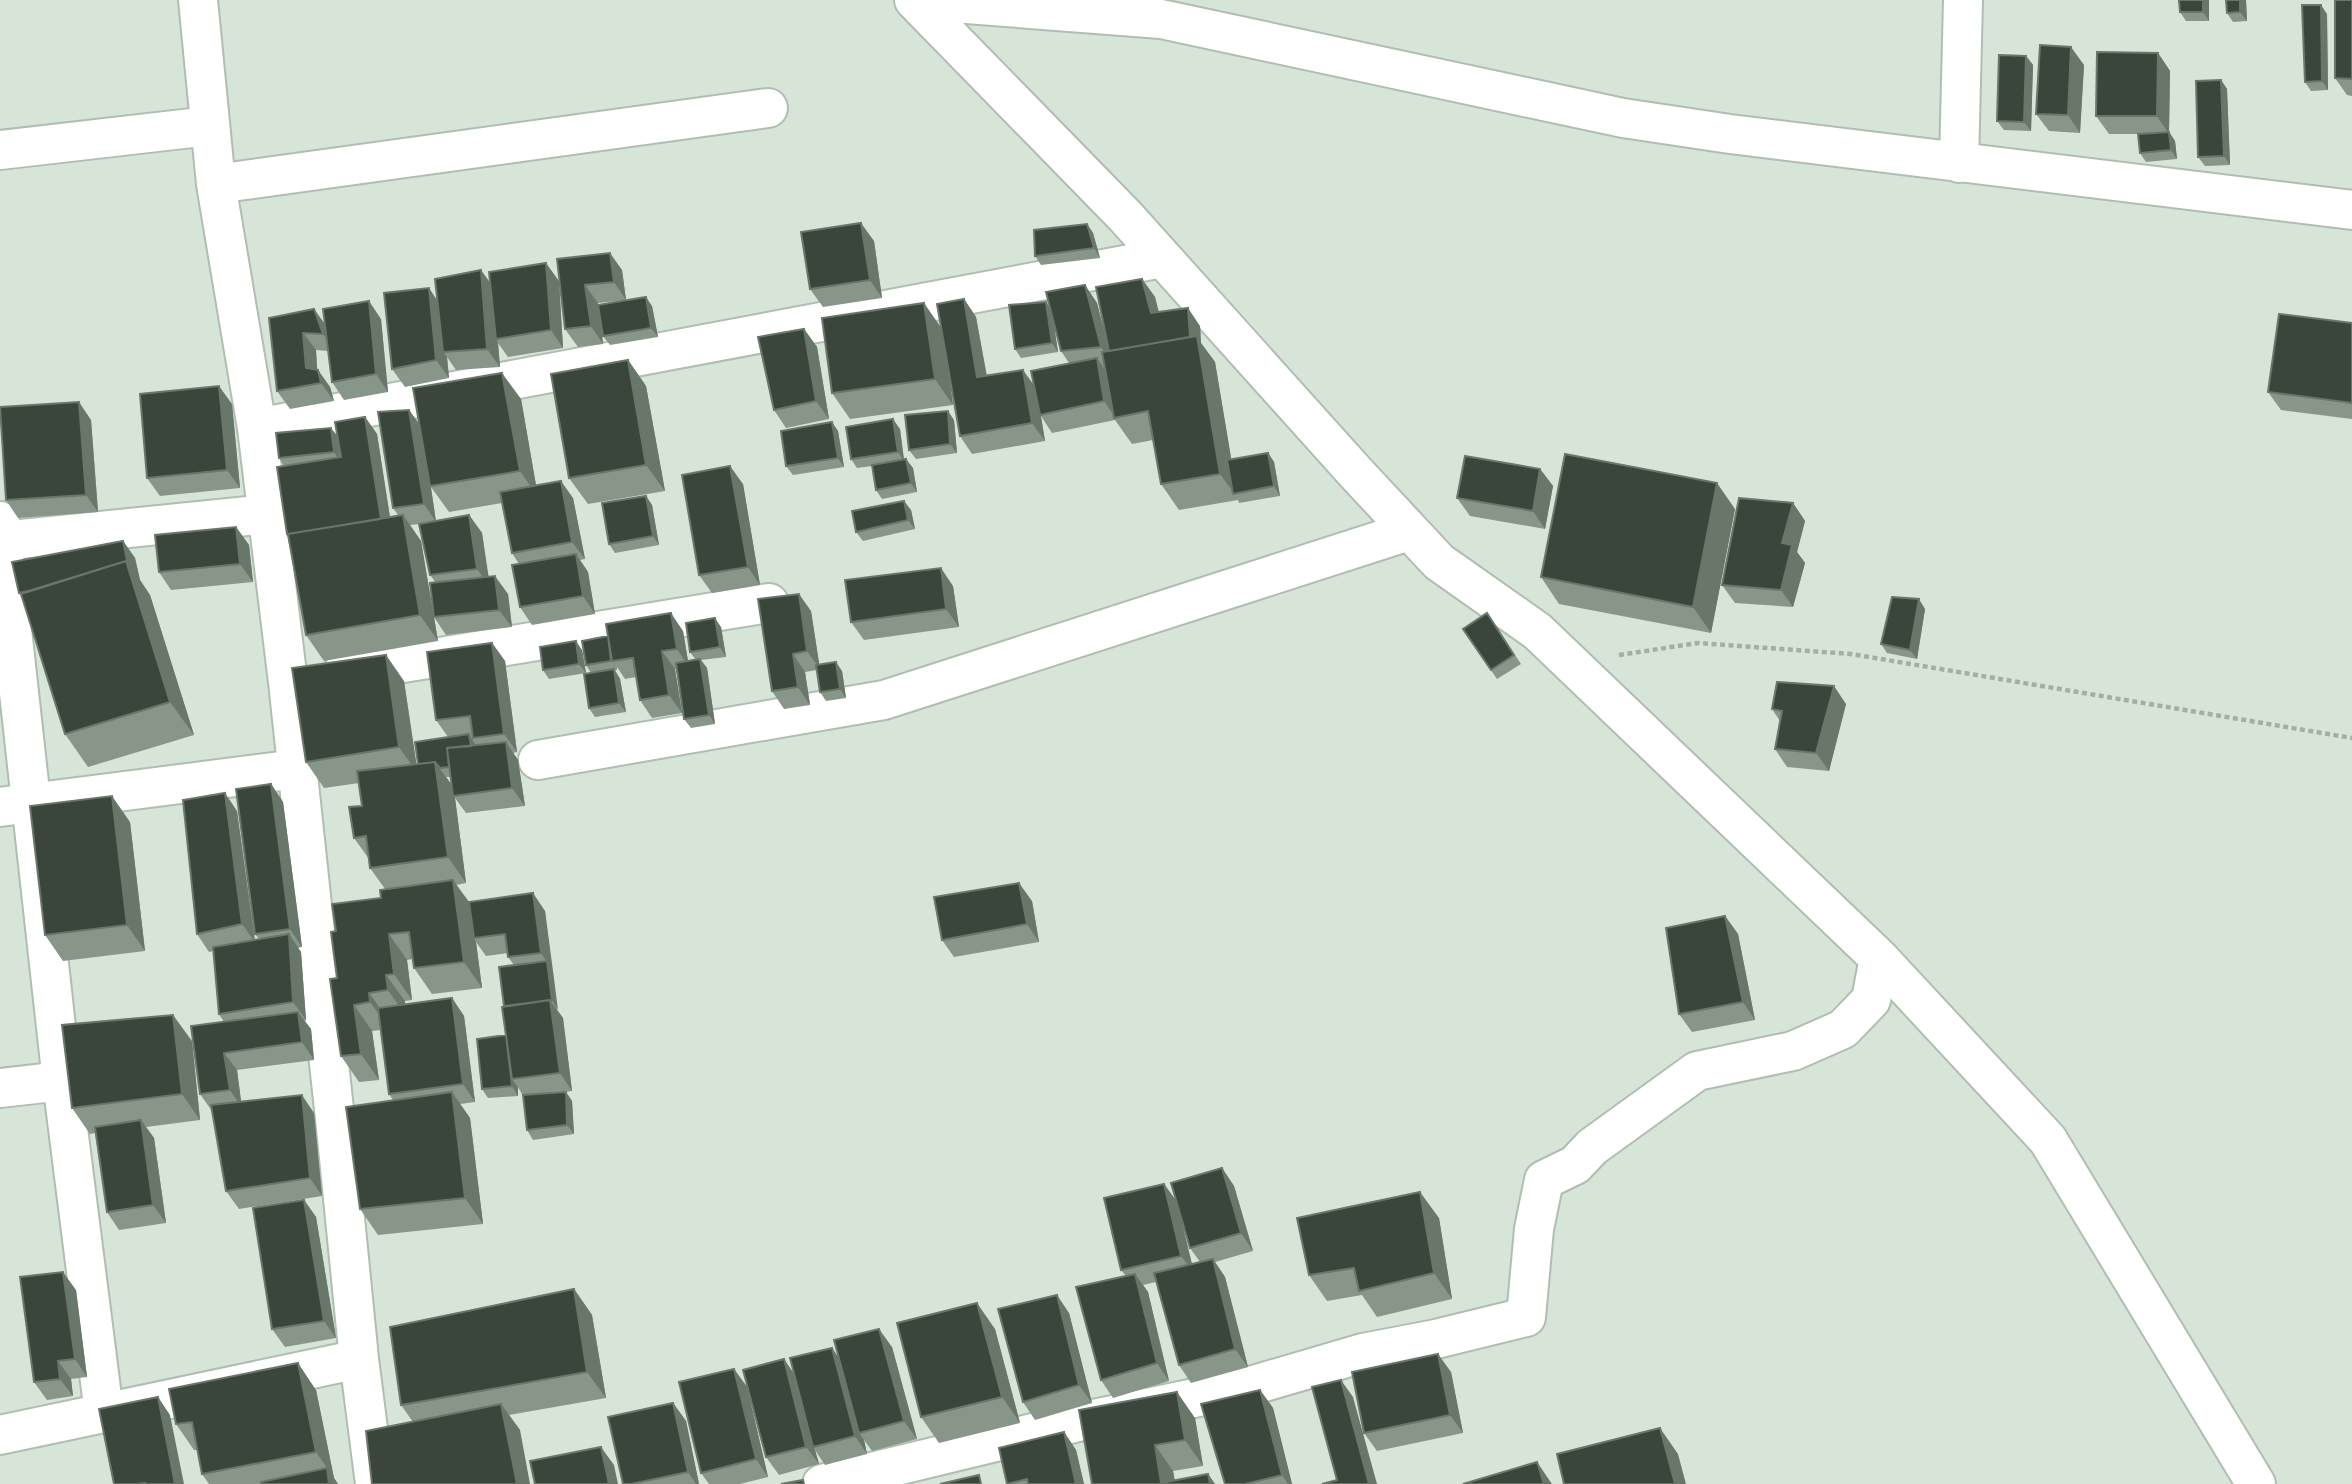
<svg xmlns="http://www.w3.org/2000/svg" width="2352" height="1484" font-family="Signika,sans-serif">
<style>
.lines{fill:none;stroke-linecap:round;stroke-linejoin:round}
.minor-casing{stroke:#b0beb1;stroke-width:42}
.path{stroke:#a4afa4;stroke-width:4.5;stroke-dasharray:5 3.5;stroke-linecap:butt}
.minor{stroke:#fff;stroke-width:38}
.wall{fill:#88968a;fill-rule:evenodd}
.shaded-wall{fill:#69766a}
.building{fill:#3a463b;stroke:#69766a;stroke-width:2}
</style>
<rect width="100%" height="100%" fill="#d7e5d8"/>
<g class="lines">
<defs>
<path id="minor" d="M198,0L216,184L257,428L288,682L336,1128L359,1359L375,1484
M914,0L1125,216L1356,473L1439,562L1537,631L1879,958L2048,1140L2256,1484
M914,0L1161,19L1623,118L1730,134L2352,210
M0,150L209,126
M1959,163L1963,0
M216,184L768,108
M257,428L1162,258
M0,521L62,1081L104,1413
M0,541L268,514
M342,673L769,603
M538,760L884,700L1409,531
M0,807L297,769
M0,1088L62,1081
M0,1435L359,1359
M822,1484L1074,1423L1247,1387L1363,1353L1436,1339L1526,1317L1534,1229L1544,1180L1575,1165L1592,1147L1697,1071L1793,1051L1843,1029L1871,1000L1879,958"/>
</defs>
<!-- minor casing -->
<use href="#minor" class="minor-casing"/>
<!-- path -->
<path class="path" d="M1619,655L1698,643L1851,654L2352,738"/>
<!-- minor -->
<use href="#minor" class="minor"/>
</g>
<!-- wall -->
<path class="wall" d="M2179,0H2209V21H2186L2180,12Z
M2246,0L2247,21L2233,22L2227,13Z
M2352,0V96L2347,95L2335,78Z
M2327,14L2328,90L2311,91L2305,82Z
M2158,53L2170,71L2169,132L2175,141L2177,159L2146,162L2140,153L2142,134H2109L2096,116Z
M2026,56L2033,65L2031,131L2004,130L1997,121Z
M2084,65L2080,133L2049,131L2036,114Z
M2221,80L2227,89L2230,165L2205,166L2198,157Z
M1087,224L1093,233L1100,258L1041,265L1035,256Z
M874,241L882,298L823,307L810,289Z
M557,259L622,270L626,300L598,303V305L652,306L658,337L610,345L603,336L599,311L603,344L578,347L565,329Z
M1142,279L1155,297L1159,312L1200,326L1201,343L1215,362L1231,459L1268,453L1274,462L1280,496L1239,503L1238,500L1179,510L1161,484L1153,440L1132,444L1115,420L1052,433L1041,416L1045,441L972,454L960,436L948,369L953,405L850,419L832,393L941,327L964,299L976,317L987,376L1033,384L1069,363L1061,351L1054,326L1058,352L1021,358L1015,349L1049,307L1085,285L1097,303L1107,342Z
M559,281L563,348L508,357L498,343L500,367L456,370L447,357L449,378L405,387L392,369L438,301L490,283Z
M269,318L325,324L381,319L388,392L344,400L332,382L328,351L316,350L317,369L330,387L334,401L290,409L277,391Z
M2352,323V419L2281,410L2268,392Z
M804,329L817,347L829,419L786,428L774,410Z
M628,360L646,386L665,491L588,504L569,478Z
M521,399L536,485L573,498L585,559L580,560L588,572L595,614L532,625L520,607L519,564L512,553L502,503L449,512L431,487L436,521L469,515L482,533L488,577L508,594L512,627L446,635L434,617L438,641L324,661L306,635L287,534L284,466L279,458L338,437L340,457H341L365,417L377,434L390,517L398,515L393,508L409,410L420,425ZM420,524L430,575L436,583L433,613L421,541L410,525Z
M232,404L240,488L160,496L147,478Z
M91,420L98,512L18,518L6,500Z
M954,420L957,453L916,459L909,450Z
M900,429L904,459L913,468L917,492L882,499L876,490L872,466L857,468L851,459Z
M838,431L844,467L793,475L786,466Z
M1540,469L1553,486L1545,529L1470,516L1457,498Z
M743,484L760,585L712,593L699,575Z
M646,496L652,505L659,545L615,553L609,544Z
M1793,503L1805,521L1797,552L1805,563L1793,607L1735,603L1722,585Z
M1735,509L1711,633L1559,604L1541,577Z
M911,510L915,529L863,541L856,532Z
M236,527L249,545L253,582L171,590L159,572Z
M123,541L135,558L140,580L150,595L194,735L88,767L65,734L22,597L19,593Z
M953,586L959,627L864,640L851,622Z
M1925,609L1917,659L1887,653L1881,644Z
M811,611L819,664L842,671L846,698L826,701L820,692L817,670L805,672L810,705L784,709L772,691Z
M1487,613L1521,664L1497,679L1463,629Z
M721,627L726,657L701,660L707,668L715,724L691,728L684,719L676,669H675L682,713L652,718L640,700L636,677L625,679L617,667V670H615L620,679L626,712L595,717L589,708L591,673L586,665L683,631L688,661L696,660L690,652Z
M492,643L505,661L517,752L513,753L518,760L525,806L466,813L455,798L466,883L456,885L469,903L545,911L557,1010L563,1018L572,1091L566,1092L572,1101L574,1134L533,1140L527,1130L523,1096L518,1087V1096L488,1098L482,1089L506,1035L504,1006L514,965L508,957V953L486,956L476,942L482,988L432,994L414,968L413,959L407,960L412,1000L405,1001V1004L452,998L464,1016L475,1102L460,1104L470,1118L483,1224L378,1235L360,1209L393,1100L389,1094L380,1030L372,1031L379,1080L359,1082L341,1056L336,931L381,898L385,889L370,868L369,859L354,838L362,806L359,783L324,788L306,762L404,681L416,764H418L448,737L436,720ZM446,777H451L452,785Z
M582,650L586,673L549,679L543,670Z
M1846,704L1829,771L1787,767L1775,749L1780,721L1772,709Z
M271,784L283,802L302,947L298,948L301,952L306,1020L304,1021L311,1029L314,1060L237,1070L241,1102L314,1113L322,1196L239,1209L226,1191L212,1111L200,1094L224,1022L219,1014L213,951L209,952L197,934L237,811L255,940L259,939L255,934Z
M130,822L145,951L63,961L45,935Z
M1032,901L1039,942L954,957L942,940Z
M1725,916L1738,934L1755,1020L1692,1032L1679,1014Z
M192,1041L200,1120L146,1127L154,1138L166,1223L119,1230L107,1212L95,1133L90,1134L72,1108Z
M1222,1168L1234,1186L1253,1251L1215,1262L1225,1277L1248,1367L1191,1383L1179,1365L1156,1282L1143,1285L1148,1292L1169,1381L1113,1398L1101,1380L1126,1276L1121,1270L1164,1184L1177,1202L1192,1264L1200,1262L1190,1248Z
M304,1200L316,1217L336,1338L285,1347L272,1329Z
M1439,1218L1452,1299L1377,1317L1362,1295L1327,1301L1309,1275Z
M574,1289L592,1315L606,1398L509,1415L520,1430L413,1422L401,1405Z
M76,1290L87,1377L71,1379L73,1396L47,1400L34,1382Z
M1069,1313L1092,1403L1035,1420L1023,1402Z
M995,1329L1020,1423L939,1443L921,1417Z
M892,1347L917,1439L872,1451L864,1440L867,1454L825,1465L815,1450L819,1464L779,1475L766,1457L784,1359L794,1374L832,1348L839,1358Z
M734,1369L747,1387L768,1477L740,1484H709L701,1473Z
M1451,1372L1463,1433L1377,1451L1364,1433Z
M316,1390L334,1478L338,1484H209L202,1474L197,1450H194L176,1424Z
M1260,1390L1273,1408L1292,1484H1225Z
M673,1403L686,1421L699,1484H623Z
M1195,1418L1203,1466L1173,1471L1175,1480L1208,1474L1215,1484H1092Z
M1064,1432L1076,1450L1084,1484H1008Z"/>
<!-- shaded-wall -->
<path class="shaded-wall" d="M2203,0H2209V21L2203,12Z
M2240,0H2246L2247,21L2240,12Z
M2321,5L2327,14L2328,90L2322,81Z
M2071,47L2084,65L2080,133L2068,115Z
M2158,53L2170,71L2169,132L2175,141L2177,159L2171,150L2169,134L2157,116Z
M2026,56L2033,65L2031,131L2024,122Z
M2221,80L2227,89L2230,165L2224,156Z
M861,223L874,241L882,298L870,280Z
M1087,224L1093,233L1100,258L1094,248Z
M610,253L622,270L626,300L614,282Z
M546,263L559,281L563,348L551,330Z
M481,270L494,288L496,339L498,343L500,367L487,349Z
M1142,279L1155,297L1163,331L1151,313Z
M585,285L598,303L603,344L591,326Z
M1085,285L1097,303L1113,365L1101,347Z
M429,288L441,306L443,352L447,357L449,378L436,360Z
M646,297L652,306L658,337L651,328Z
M964,299L976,317L990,395L977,377Z
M369,301L381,319L388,392L376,374Z
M1046,302L1052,311L1058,352L1052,343Z
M924,303L942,329L953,405L935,379Z
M1188,308L1200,326L1201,343L1215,362L1237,493H1234L1220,474L1190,337Z
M314,309L327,327L336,351L323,334Z
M804,329L817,347L829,419L816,401Z
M303,333L316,350L318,384L306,368Z
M1097,358L1109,376L1115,417L1104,401Z
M628,360L646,386L665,491L646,465Z
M318,370L330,387L334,401L321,383Z
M1023,370L1036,388L1045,441L1032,423Z
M502,373L521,399L538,497L520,471Z
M219,386L232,404L240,488L227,470Z
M79,402L91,420L98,512L86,495Z
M409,410L422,428L436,522L424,504Z
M948,411L954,420L957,453L950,444Z
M365,417L377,434L393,537L381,519Z
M893,419L900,429L904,461L898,452Z
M832,422L838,431L844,467L838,458Z
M331,428L338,437L340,461L334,452Z
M1268,453L1274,462L1280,496L1274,486Z
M906,459L913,468L917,492L911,483Z
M730,466L743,484L760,585L748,567Z
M1540,469L1553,486L1545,529L1533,511Z
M561,481L573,498L585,559L572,542Z
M1717,483L1735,509L1711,633L1693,607Z
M646,496L652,505L659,545L653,536Z
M904,501L911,510L915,529L908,520Z
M1793,503L1805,521L1797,552L1805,563L1793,607L1781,590L1782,543Z
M403,515L421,541L438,641L420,615Z
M469,515L482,533L490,586L477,569Z
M236,527L249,545L253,582L240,564Z
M123,541L135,558L140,580L150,595L194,735L170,702L129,571Z
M576,554L588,572L595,614L583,596Z
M941,568L953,586L959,627L946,609Z
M495,576L508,594L512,627L499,610Z
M799,594L811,611L820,669L807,651Z
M1919,599L1925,609L1917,659L1910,650Z
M671,613L683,631L689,667L677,649Z
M715,618L721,627L726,657L720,647Z
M576,641L582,650L586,673L579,664Z
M492,643L505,661L517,752L504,734Z
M662,651L675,669L682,713L669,695Z
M793,654L805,672L810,705L798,687Z
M386,655L404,681L418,774L399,747Z
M700,659L707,668L715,724L709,715Z
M836,662L842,671L846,698L840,689Z
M614,669L620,679L626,712L619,703Z
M1834,686L1846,704L1829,771L1816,753Z
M469,734L475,744L478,758L471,749Z
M506,742L518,760L525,806L512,788Z
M435,762L454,788L453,796L455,798L466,883L448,857Z
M271,784L283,802L302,947L290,929Z
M225,793L237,811L255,942L242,924Z
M112,796L130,822L145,951L127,925Z
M453,880L472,906L474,938L476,942L482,988L464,962Z
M1019,883L1032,901L1039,942L1027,924Z
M533,893L545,911L553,971L541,953Z
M1725,916L1738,934L1755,1020L1743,1002Z
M289,934L301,952L306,1020L293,1002Z
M389,934L407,960L412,1000L394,974Z
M547,961L553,971L558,1010L552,1000Z
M386,975L405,1001L406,1016L388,990Z
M369,993L388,1019L389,1028L370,1002Z
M452,998L464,1016L475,1102L463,1084Z
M550,1000L563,1018L572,1091L560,1073Z
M354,1005L372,1031L379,1080L361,1054Z
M298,1012L311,1029L314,1060L302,1042Z
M173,1015L192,1041L200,1120L182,1094Z
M224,1053L237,1070L242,1108L230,1090Z
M512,1079L518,1087V1096L512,1086Z
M452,1092L470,1118L483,1224L465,1198Z
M566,1092L572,1101L574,1134L567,1125Z
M302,1095L314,1113L322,1196L310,1178Z
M141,1120L154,1138L166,1223L153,1205Z
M1222,1168L1234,1186L1253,1251L1241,1233Z
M1164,1184L1177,1202L1194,1273L1181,1256Z
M1420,1192L1439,1218L1452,1299L1434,1273Z
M304,1200L316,1217L336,1338L324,1321Z
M1213,1259L1225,1277L1248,1367L1235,1349Z
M63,1272L76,1290L87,1377L75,1359Z
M1135,1274L1148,1292L1169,1381L1157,1363Z
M574,1289L592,1315L606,1398L587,1372Z
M1057,1295L1069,1313L1092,1403L1079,1385Z
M977,1303L995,1329L1020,1423L1002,1397Z
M879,1329L892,1347L917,1439L904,1421Z
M832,1348L844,1366L859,1433L864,1440L867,1454L855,1436Z
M1438,1354L1451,1372L1463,1433L1450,1415Z
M784,1359L796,1377L813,1447L815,1450L819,1464L806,1447Z
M58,1361L71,1379L73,1396L60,1379Z
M298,1363L316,1390L334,1478L338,1484H329L327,1468L316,1452Z
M734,1369L747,1387L768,1477L756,1459Z
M1341,1380L1353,1397L1377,1484H1369Z
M1260,1390L1273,1408L1292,1484H1288L1282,1475Z
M1177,1392L1195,1418L1203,1466L1185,1440Z
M158,1397L170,1415L184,1484H175Z
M673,1403L686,1421L699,1484H696L688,1472Z
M501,1404L520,1430L530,1484H517Z
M1660,1428L1678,1454L1686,1484H1675Z
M1064,1432L1076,1450L1084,1484H1076Z
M1155,1445L1173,1471L1175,1484L1161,1483Z
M601,1447L614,1465L618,1484H609Z
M1537,1462L1552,1484H1544Z
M1208,1474L1215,1484H1210Z"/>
<!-- building -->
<path class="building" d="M2179,0H2203V12H2180Z
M2226,0H2240V12L2227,13Z
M2335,0H2352V79L2335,78Z
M2302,5H2321L2322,81L2305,82Z
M2040,45L2071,47L2068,115L2036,114Z
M2097,52L2158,53L2157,116H2096Z
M1999,55L2026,56L2024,122L1997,121Z
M2221,80L2224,156L2198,157L2196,81Z
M2169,132L2171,150L2140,153L2138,134Z
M861,223L870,280L810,289L801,232Z
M1087,224L1094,248L1035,256L1034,230Z
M610,253L614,282L585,285L591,326L565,329L557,259Z
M546,263L551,330L496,339L489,272Z
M481,270L487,349L443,352L435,279Z
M1142,279L1151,313L1188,308L1190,337L1109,351L1096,287Z
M1085,285L1101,347L1061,351L1046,292Z
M429,288L436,360L392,369L384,293Z
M646,297L651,328L603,336L598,305Z
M964,299L977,377L1023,370L1032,423L960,436L937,304Z
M369,301L376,374L332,382L323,309Z
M1046,302L1052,343L1015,349L1009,305Z
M924,303L935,379L832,393L822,318Z
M314,309L323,334L303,333L306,368L318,370L321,383L277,391L269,318Z
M2279,314L2352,323V403L2268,392Z
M804,329L816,401L774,410L758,337Z
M1197,336L1220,474L1161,484L1148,411L1114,418L1102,352Z
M1097,358L1104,401L1040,415L1031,371Z
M628,360L646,465L569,478L551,374Z
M502,373L520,471L430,486L413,388Z
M219,386L227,470L147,478L140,394Z
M79,402L86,495L6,500L0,407Z
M409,410L424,504L393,508L378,412Z
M948,411L950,444L909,450L905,415Z
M365,417L381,519L287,534L277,467L341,457L335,422Z
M893,419L898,452L851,459L846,427Z
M832,422L838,458L786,466L781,431Z
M331,428L334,452L279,458L276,433Z
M1268,453L1274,486L1233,494L1227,460Z
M1565,454L1717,483L1693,607L1541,577Z
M1465,456L1540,469L1533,511L1457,498Z
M906,459L911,483L876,490L872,465Z
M730,466L748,567L699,575L682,475Z
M561,481L572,542L512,553L500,492Z
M646,496L653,536L609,544L602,503Z
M1739,498L1793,503L1782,543L1792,545L1781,590L1722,585Z
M904,501L908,520L856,532L852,511Z
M403,515L420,615L306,635L288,534Z
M469,515L477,569L430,575L419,524Z
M236,527L240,564L159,572L155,535Z
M123,541L128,565L126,561L32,590L19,593L12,562Z
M576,554L583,596L520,607L512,565Z
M126,561L170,702L65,734L21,594Z
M941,568L946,609L851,622L845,580Z
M495,576L499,610L434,617L430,583Z
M799,594L807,651L793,654L798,687L772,691L758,599Z
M1892,597L1919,599L1910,650L1881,644Z
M671,613L677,649L662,651L669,695L640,700L633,658L612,661L606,624Z
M1487,613L1514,655L1491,670L1463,629Z
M715,618L720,647L690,652L686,623Z
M608,636L611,661L586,665L582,641Z
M576,641L579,664L543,670L540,647Z
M492,643L504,734L473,738L470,716L436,720L427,652Z
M386,655L399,747L306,762L292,668Z
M700,659L709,715L684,719L676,663Z
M836,662L840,689L820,692L816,665Z
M614,669L619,703L589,708L584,674Z
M1777,682L1834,686L1816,753L1775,749L1782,711L1772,709Z
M469,734L471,746L447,748L449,767L440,768L435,762L418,764L415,742Z
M506,742L512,788L453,796L447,748Z
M435,762L448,857L370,868L366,836L354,838L349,807L362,806L357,771Z
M271,784L290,929L255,934L236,789Z
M225,793L242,924L197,934L183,800Z
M112,796L127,925L45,935L30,806Z
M453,880L464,962L414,968L409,932L389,934L394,974L386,975L388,990L369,993L370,1002L354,1005L361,1054L341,1056L330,979L337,978L331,932L336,931L332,904L381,898L380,890Z
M1019,883L1027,924L942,940L934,897Z
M533,893L541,953L508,957L505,934L474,938L469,902Z
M1725,916L1743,1002L1679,1014L1666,928Z
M289,934L293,1002L219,1014L213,947Z
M547,961L552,1000L504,1006L499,967Z
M452,998L463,1084L389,1094L378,1008Z
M550,1000L560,1073L512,1079L502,1007Z
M298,1012L302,1042L224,1053L230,1090L200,1094L191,1026Z
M173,1015L182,1094L72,1108L62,1025Z
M506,1035L512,1086L482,1089L477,1039Z
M452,1092L465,1198L360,1209L346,1107Z
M566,1092L567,1125L527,1130L523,1095Z
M302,1095L310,1178L226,1191L211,1105Z
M141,1120L153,1205L107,1212L95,1127Z
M1222,1168L1241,1233L1190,1248L1171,1183Z
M1164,1184L1181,1256L1121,1270L1104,1198Z
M1420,1192L1434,1273L1359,1291L1354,1268L1309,1275L1297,1218Z
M304,1200L324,1321L272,1329L253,1208Z
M1213,1259L1235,1349L1179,1365L1154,1273Z
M63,1272L75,1359L58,1361L60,1379L34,1382L20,1277Z
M1135,1274L1157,1363L1101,1380L1076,1287Z
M574,1289L587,1372L401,1405L390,1327Z
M1057,1295L1079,1385L1023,1402L998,1309Z
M977,1303L1002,1397L921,1417L897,1323Z
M879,1329L904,1421L859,1433L834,1340Z
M832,1348L855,1436L813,1447L790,1358Z
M1438,1354L1450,1415L1364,1433L1352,1372Z
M784,1359L806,1447L766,1457L743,1370Z
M298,1363L316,1452L202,1474L192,1422L176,1424L169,1389Z
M734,1369L756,1459L701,1473L679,1382Z
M1341,1380L1369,1484H1322L1337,1480L1312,1387Z
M1260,1390L1282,1475L1245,1484H1225L1201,1404Z
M1177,1392L1185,1440L1155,1445L1161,1483L1208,1474L1210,1484H1092L1079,1410Z
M158,1397L175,1484H145V1483L138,1484H114L99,1409Z
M673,1403L688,1472L631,1484H623L608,1417Z
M501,1404L517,1484H372L366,1431Z
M1660,1428L1675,1484H1564L1557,1454Z
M1064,1432L1076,1484H1028L1027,1479L1007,1484L999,1448Z
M601,1447L609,1484H535L530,1461Z
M1537,1462L1544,1484H1463Z
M327,1468L329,1484H262L261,1482Z
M979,1475L981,1484H940Z
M803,1480L804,1484H781Z"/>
</svg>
